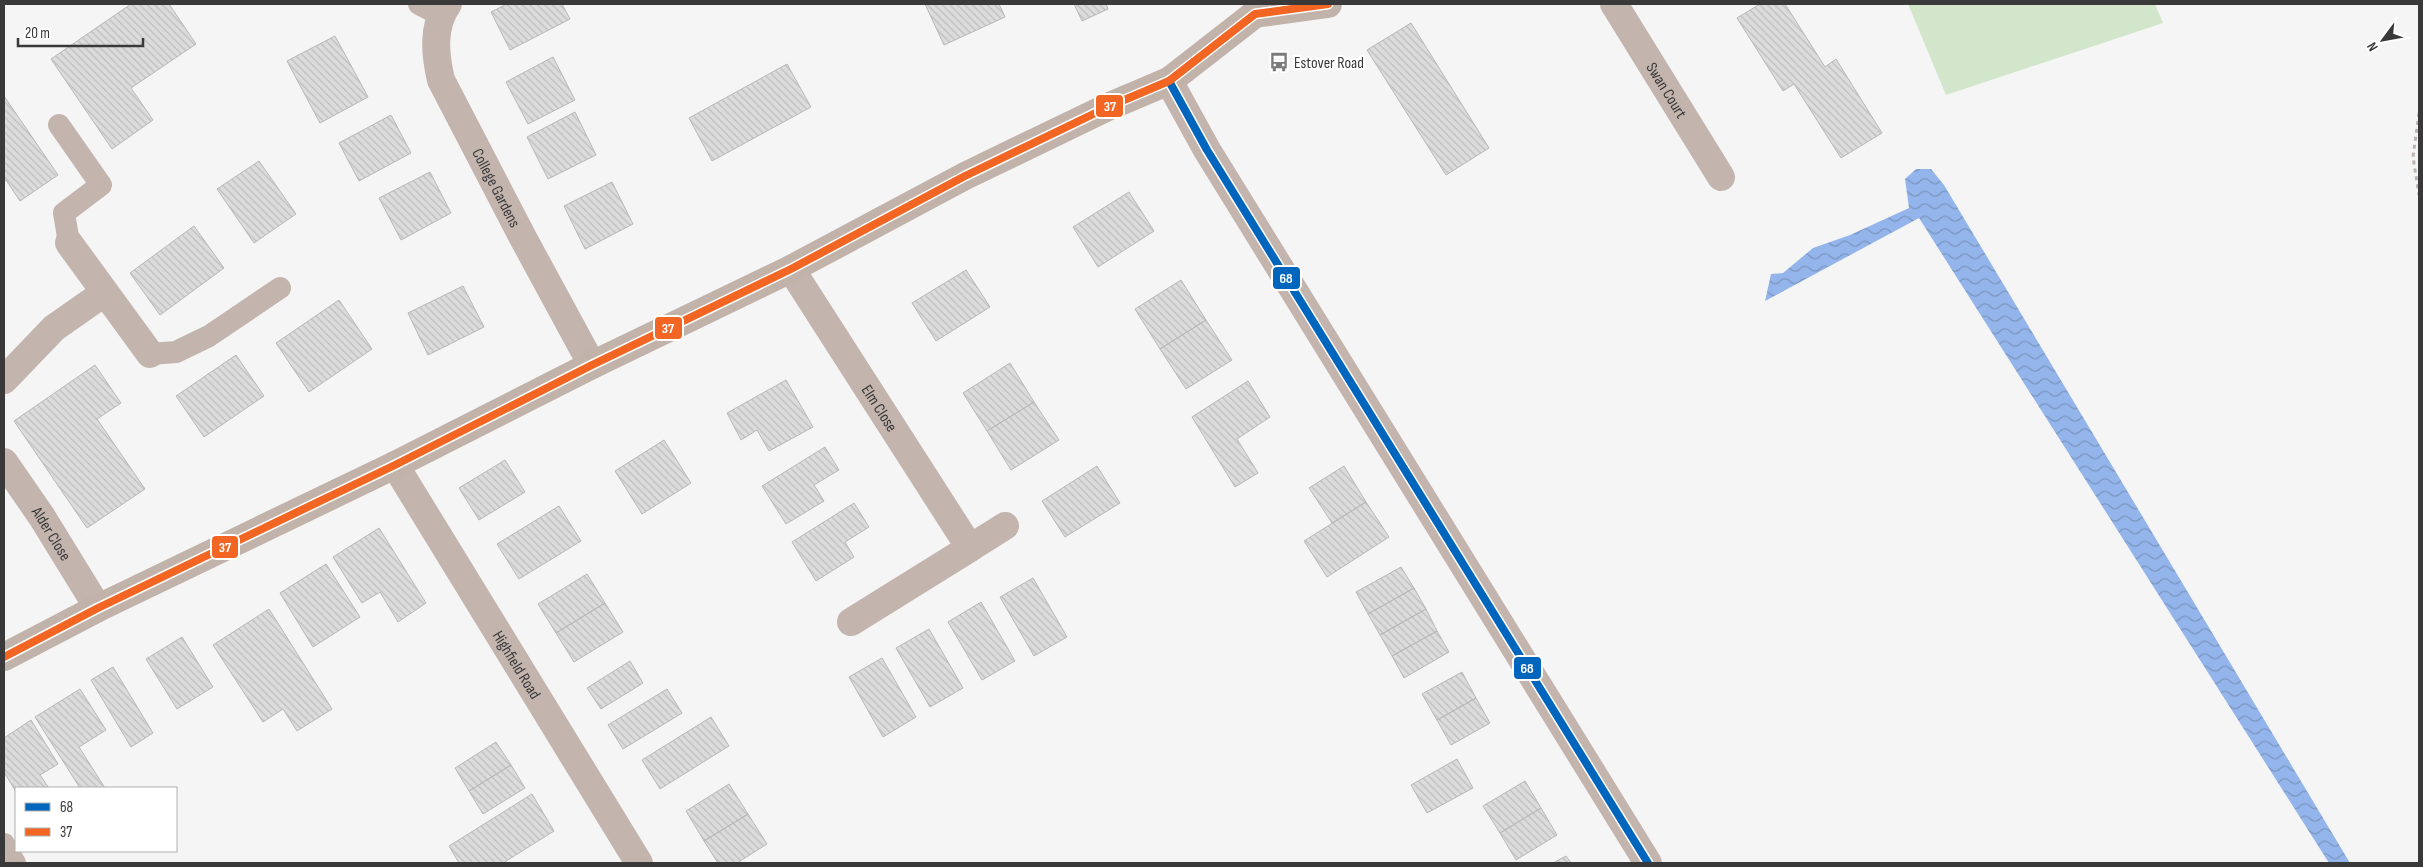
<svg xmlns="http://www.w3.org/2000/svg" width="2423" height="867" font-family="'Sofia Sans Condensed',sans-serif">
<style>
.park{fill:#d1e6ca}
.water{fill:url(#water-waves)}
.building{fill:url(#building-back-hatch);stroke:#b8b8b9}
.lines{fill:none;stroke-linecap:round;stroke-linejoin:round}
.path{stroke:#bdb3ae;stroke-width:3;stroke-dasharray:4 4;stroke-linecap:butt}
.service{stroke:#c3b4ad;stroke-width:22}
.minor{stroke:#c3b4ad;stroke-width:28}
.tertiary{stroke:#c3b4ad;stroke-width:28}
.secondary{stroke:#c2b3aa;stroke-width:28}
.bus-1-casing{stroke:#fff;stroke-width:11}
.bus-2-casing{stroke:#fff;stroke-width:11}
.bus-1{stroke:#0065bd;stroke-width:8}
.bus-2{stroke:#f26522;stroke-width:8}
.labels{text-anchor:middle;stroke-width:4.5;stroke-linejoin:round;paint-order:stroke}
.poi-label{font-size:16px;fill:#39393a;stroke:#fff;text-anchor:start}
.street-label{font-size:16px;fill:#39393a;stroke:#fff}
.line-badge{stroke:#fff;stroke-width:2}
.badge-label{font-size:14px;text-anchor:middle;font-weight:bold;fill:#fff}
</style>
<defs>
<pattern id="water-waves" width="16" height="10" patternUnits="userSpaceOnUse" patternTransform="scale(1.25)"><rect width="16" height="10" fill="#94b5eb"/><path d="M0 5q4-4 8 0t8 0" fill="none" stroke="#7a94bf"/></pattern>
<pattern id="building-back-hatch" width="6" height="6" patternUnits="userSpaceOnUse" patternTransform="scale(1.25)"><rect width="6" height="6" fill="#dcdcdd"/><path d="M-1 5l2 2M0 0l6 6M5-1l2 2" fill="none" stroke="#bebebe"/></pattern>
</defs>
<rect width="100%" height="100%" fill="#f5f5f6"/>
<!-- park -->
<path class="park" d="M1908,4H2155L2163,23L1946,95Z"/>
<!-- water -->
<path class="water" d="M1916,169H1931L1944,185L2350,863H2329L1919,218L1765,301L1771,274L1783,273L1813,248L1850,235L1909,208L1905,179Z"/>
<!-- building -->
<path class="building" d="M131,4H169L196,44L131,88L153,120L112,149L51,59Z
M507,4H562L570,19L510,50L491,12Z
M925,4H999L1005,17L944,45Z
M1074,4H1106L1108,9L1082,21Z
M1760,4H1785L1825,67L1836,59L1882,133L1841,158L1794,84L1783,91L1737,18Z
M1411,23L1489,148L1446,175L1367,50Z
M335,36L368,97L320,123L287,61Z
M553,57L575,100L528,124L506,82Z
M787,64L811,107L712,161L689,118Z
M4,96L58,175L20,201L6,180L4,182Z
M575,112L596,155L548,179L527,137Z
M391,115L411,153L359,181L339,143Z
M259,161L296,214L254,243L217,189Z
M430,172L451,213L401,240L379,198Z
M612,182L633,224L585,249L564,206Z
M1129,192L1154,231L1098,267L1073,227Z
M194,226L224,268L160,315L130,273Z
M966,270L990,307L936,341L912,303Z
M1181,280L1206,320L1160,349L1135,309Z
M463,286L484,327L428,355L408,313Z
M339,300L372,349L309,392L276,343Z
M1206,320L1232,360L1186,389L1160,349Z
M236,355L264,396L204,437L176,396Z
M1010,363L1034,402L987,431L963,393Z
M95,365L121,403L97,419L145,489L87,528L14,421Z
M786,380L813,427L769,451L757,430L741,440L727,413Z
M1248,381L1270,417L1237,439L1258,473L1235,487L1192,417Z
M1034,402L1059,440L1011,470L987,431Z
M664,440L691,483L642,514L615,471Z
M825,447L839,470L814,485L824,501L786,524L762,486Z
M505,460L525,492L479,520L459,488Z
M1097,466L1120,503L1065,537L1042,501Z
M1344,466L1366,502L1332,523L1309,488Z
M1366,502L1389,537L1327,577L1304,541Z
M854,503L869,527L845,542L854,557L816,581L792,542Z
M559,506L581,541L519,579L497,544Z
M379,528L426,603L398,622L380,592L362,603L333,557Z
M326,564L360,617L313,647L280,593Z
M1401,567L1414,588L1368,614L1356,592Z
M587,574L605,603L556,633L538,604Z
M1033,578L1067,637L1034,656L1000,597Z
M1414,588L1426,609L1380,635L1368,614Z
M981,602L1015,661L982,680L948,622Z
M605,603L623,632L574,662L556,633Z
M269,609L332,709L297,731L283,709L263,722L213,645Z
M1426,609L1437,631L1392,656L1380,635Z
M929,629L963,688L930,707L896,648Z
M1437,631L1449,652L1404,678L1392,656Z
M182,637L213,687L177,709L146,659Z
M882,658L916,717L883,737L849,677Z
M630,661L643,683L601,709L587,688Z
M113,667L153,733L131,747L91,680Z
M1462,672L1476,698L1437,720L1422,694Z
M80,689L106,730L79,747L105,788H80L35,717Z
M667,689L682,713L623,749L608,725Z
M1476,698L1490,723L1451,745L1437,720Z
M711,717L729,746L660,789L642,760Z
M31,720L58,764L40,775L49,788H16V792L4,772V738Z
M496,742L511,765L469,791L455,768Z
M1457,759L1473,788L1427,813L1411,785Z
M511,765L525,788L483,814L469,791Z
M1525,781L1541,808L1500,833L1483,806Z
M729,784L748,814L704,841L686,811Z
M532,794L554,831L503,863H459L449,846Z
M1541,808L1557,835L1516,860L1500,833Z
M748,814L767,844L737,863H718L704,841Z
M1566,856L1571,863H1553Z"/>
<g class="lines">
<!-- path -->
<path class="path" d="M2419,113L2413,157L2419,195"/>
<!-- service -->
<path class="service" d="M419,4L440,15
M59,125L101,185L64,213L69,243
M150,354L176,352L209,336L280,288
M4,844L15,863"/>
<!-- minor -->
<g class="minor">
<path id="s1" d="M448,4C432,26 435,54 441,80L522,236L592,365"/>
<path id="s2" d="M1614,4L1721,177"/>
<path d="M69,243L150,354"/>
<path id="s3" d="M791,269L970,548L851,622"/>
<path d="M4,380L54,328L104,293"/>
<path id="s4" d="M4,462L42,517L98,608"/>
<path id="s5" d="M395,465L639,863"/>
<path d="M970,548L1005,526"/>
</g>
<!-- tertiary -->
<path class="tertiary" d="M1169,81L1207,150L1648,863"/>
<!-- secondary -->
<path class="secondary" d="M4,657L98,608L395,465L592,365L791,269L965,176L1110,106L1169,81L1255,14L1328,4"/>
<defs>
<path id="bus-1" d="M1169,81L1207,150L1648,863"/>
<path id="bus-2" d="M4,657L98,608L395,465L592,365L791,269L965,176L1110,106L1169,81L1255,14L1328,4"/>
</defs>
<!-- bus-1 casing -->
<use href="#bus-1" class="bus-1-casing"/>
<!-- bus-2 casing -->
<use href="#bus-2" class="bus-2-casing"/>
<!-- bus-1 -->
<use href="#bus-1" class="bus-1"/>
<!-- bus-2 -->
<use href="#bus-2" class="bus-2"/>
</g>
<!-- icons -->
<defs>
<symbol id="bus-bare" viewBox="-9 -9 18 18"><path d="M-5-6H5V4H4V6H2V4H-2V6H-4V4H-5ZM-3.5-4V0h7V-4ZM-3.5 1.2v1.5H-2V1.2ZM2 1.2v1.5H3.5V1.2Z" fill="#7b7b7c" stroke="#fff" stroke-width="2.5" paint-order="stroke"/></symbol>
</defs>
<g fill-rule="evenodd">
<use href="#bus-bare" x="1265" y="48" width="28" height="28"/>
</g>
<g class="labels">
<!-- poi labels -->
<g class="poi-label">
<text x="1294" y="68">Estover Road</text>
</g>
<!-- street labels -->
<g class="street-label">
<text dy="6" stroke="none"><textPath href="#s2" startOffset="101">Swan Court</textPath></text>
<text dy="6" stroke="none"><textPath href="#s1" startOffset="200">College Gardens</textPath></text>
<text dy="6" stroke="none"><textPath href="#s3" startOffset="165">Elm Close</textPath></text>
<text dy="6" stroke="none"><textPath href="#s4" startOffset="86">Alder Close</textPath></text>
<text dy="6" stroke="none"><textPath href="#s5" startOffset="234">Highfield Road</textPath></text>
</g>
</g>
<g class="line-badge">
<rect x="1095" y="94" width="29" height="24" rx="5" fill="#f26522"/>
<rect x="1272" y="266" width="29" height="24" rx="5" fill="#0065bd"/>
<rect x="654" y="316" width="29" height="24" rx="5" fill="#f26522"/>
<rect x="211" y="535" width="28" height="24" rx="5" fill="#f26522"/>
<rect x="1513" y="656" width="29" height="24" rx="5" fill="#0065bd"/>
</g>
<g class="badge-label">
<text x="1110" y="111">37</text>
<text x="1286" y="283">68</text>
<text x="668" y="333">37</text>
<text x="225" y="552">37</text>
<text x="1527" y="673">68</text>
</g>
<!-- border -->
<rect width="2423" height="867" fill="none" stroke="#39393a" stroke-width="10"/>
<!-- legend -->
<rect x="15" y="787" width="162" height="65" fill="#ffffff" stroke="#b0b0b0"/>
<rect x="25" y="803" width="25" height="8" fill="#0065bd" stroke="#b0b0b0"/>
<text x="60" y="812" font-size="15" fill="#39393a">68</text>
<rect x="25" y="828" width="25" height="8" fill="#f26522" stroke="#b0b0b0"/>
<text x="60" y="837" font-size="15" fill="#39393a">37</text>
<!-- north arrow -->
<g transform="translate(2383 40) rotate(238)" stroke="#ffffff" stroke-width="4" paint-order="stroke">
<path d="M0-4L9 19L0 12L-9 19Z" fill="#39393a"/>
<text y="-8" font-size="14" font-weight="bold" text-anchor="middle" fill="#39393a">N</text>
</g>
<!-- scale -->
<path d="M18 38v8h125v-8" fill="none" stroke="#39393a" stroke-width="2.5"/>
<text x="25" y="38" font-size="15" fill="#39393a" stroke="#ffffff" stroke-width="4" paint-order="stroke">20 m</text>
</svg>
